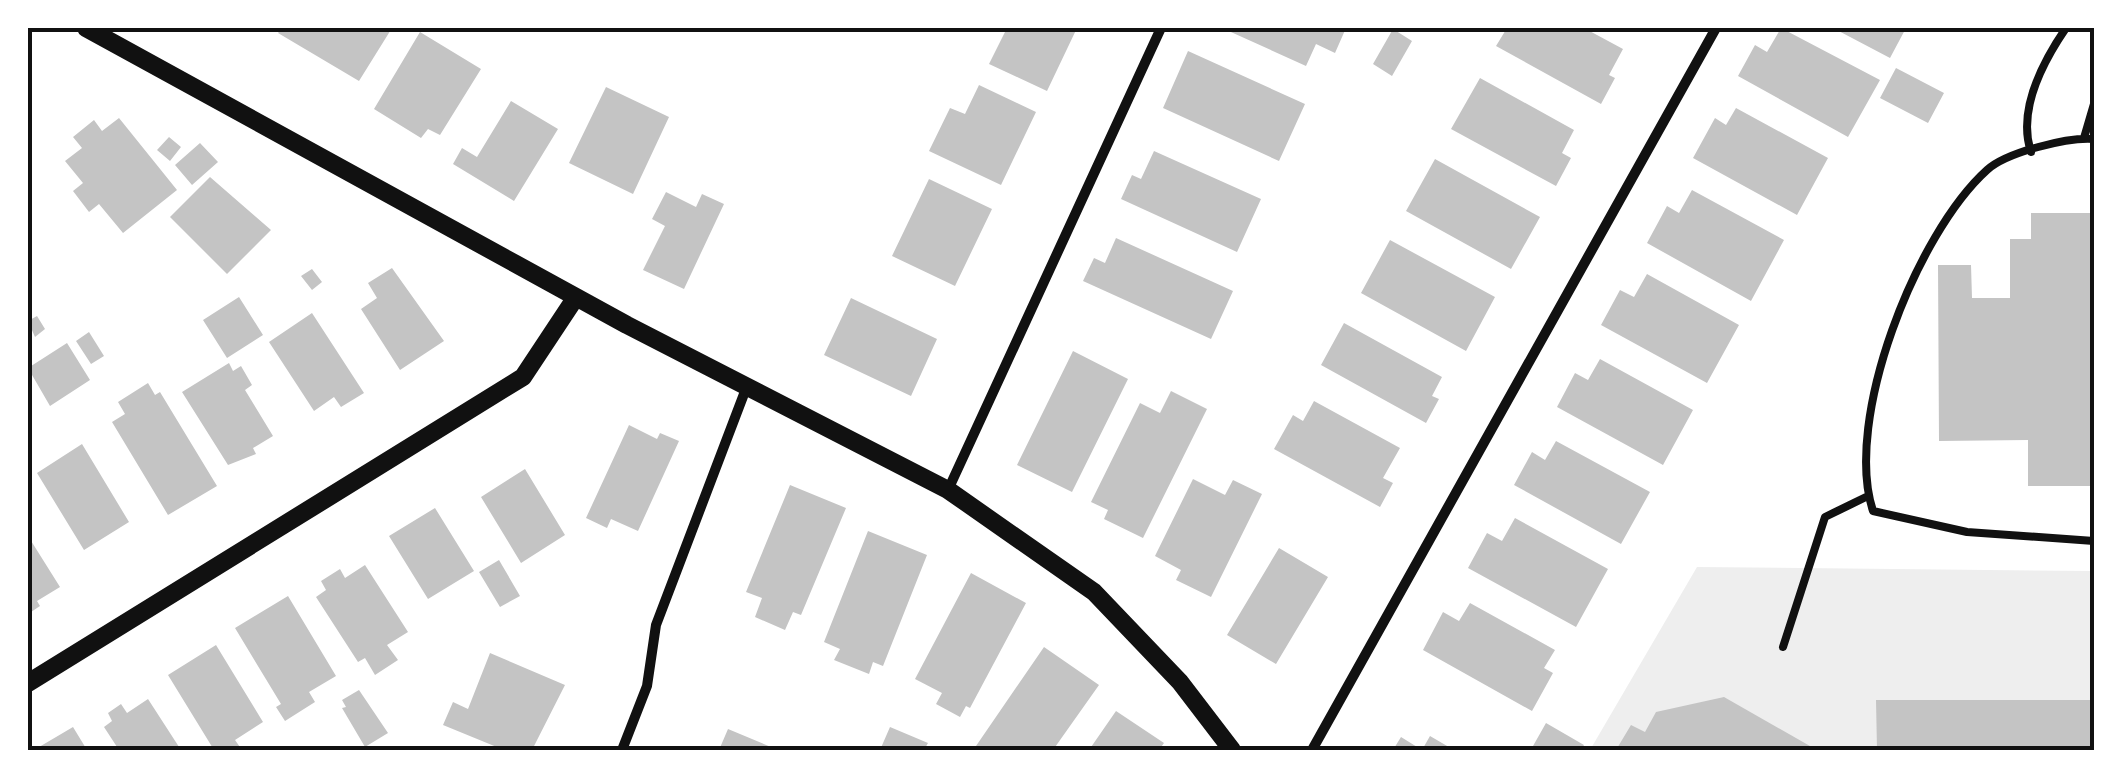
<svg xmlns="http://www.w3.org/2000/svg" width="2122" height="778" font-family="'PT Sans',sans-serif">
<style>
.green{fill:#eee}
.building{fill:#c4c4c4}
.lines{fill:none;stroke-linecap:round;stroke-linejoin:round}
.service{stroke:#111;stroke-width:8}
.minor{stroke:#111;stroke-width:10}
.tertiary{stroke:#111;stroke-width:18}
.neatline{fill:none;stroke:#111;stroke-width:4}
</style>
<rect width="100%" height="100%" fill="#fff"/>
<!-- green -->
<path class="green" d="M1697,567L2094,571V750H1590Z"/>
<!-- building -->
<path class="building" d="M282,28H392L359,81L278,33Z
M1007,28H1077L1047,91L989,64Z
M1222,28H1346L1335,53L1316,44L1306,66Z
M1507,28H1584L1623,49L1609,75L1615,78L1601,104L1496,46Z
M1781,28L1880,80L1848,137L1738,76L1755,45L1767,52Z
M1833,28H1906L1890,58Z
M1393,29L1412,41L1392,76L1373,64Z
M420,32L481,69L440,135L428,129L421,138L374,109Z
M1188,51L1305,104L1279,161L1163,108Z
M1896,68L1944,93L1928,123L1880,98Z
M1480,78L1574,130L1562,153L1571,158L1556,186L1451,129Z
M979,85L1036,112L1001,185L929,151L950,108L965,114Z
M606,87L669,117L633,194L569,163Z
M511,101L558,129L514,201L453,164L462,148L477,157Z
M1736,108L1828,158L1797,215L1693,158L1715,118L1726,125Z
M119,118L177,190L123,233L99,204L89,212L73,191L83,183L65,161L82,148L73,137L94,120L102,131Z
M169,137L181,147L170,161L157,150Z
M200,143L218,162L192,185L175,165Z
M1154,151L1261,199L1237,252L1121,199L1132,175L1141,179Z
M1435,159L1540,217L1511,269L1406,211Z
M210,177L271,230L227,274L170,217Z
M929,179L992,209L955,286L892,256Z
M1692,190L1784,240L1751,301L1647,243L1667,206L1679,213Z
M666,192L696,207L702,194L724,204L684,289L643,270L665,226L652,219Z
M2031,213H2094V486H2028V440L1939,441L1938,265H1971L1972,298H2010V239H2031Z
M1116,238L1233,291L1211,339L1083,281L1094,258L1105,263Z
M1390,240L1495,297L1466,351L1361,293Z
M392,268L444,341L400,370L361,309L377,298L368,283Z
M312,269L322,282L312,290L301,276Z
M1647,274L1739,325L1707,383L1601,325L1620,290L1634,297Z
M239,297L263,335L227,358L203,320Z
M851,298L937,339L911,396L824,355Z
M312,313L364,393L341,407L334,397L314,411L269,342Z
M37,316L45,329L35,337L28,321Z
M1344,323L1442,377L1432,396L1439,399L1426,423L1321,365Z
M89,332L104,356L91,364L76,341Z
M67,343L90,380L50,406L28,368Z
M1073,351L1128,379L1072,492L1017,465Z
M1600,359L1693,410L1663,465L1557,407L1575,373L1588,380Z
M229,363L233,371L241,366L252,385L245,390L273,436L253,448L256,454L228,465L182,392Z
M148,383L155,395L160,392L217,486L168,515L112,422L125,414L118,402Z
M1171,391L1207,409L1143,538L1104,519L1108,510L1091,502L1140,403L1160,413Z
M1314,401L1400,448L1383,478L1393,483L1380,507L1274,449L1293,415L1303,421Z
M629,425L657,439L660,433L679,441L638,531L611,519L607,528L586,518Z
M1556,441L1650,492L1621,544L1514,485L1532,452L1545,460Z
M82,444L129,522L84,550L37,473Z
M525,469L565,535L521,563L481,497Z
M1193,479L1225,495L1233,480L1262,494L1211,597L1176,580L1181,570L1155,556Z
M790,485L846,508L801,615L793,612L785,630L755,617L762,598L746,592Z
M435,508L474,571L428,599L389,536Z
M1515,518L1608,569L1576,627L1468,568L1487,533L1502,541Z
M868,531L927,555L883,666L873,662L869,674L834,660L840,649L824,642Z
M28,536L60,587L37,601L40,606L28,614Z
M1279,548L1328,577L1276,664L1227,635Z
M499,560L520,596L500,607L479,572Z
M365,565L408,632L387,645L398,660L375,675L365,658L358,662L316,597L326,590L321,581L340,569L345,578Z
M971,573L1026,603L970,708L966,706L960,717L936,704L942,693L915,679Z
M288,596L336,676L309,692L315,702L285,721L276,707L281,704L235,628Z
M1470,603L1555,650L1544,668L1553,673L1532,711L1423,650L1443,612L1459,621Z
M216,645L263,722L235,740L242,750H214L168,675Z
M1044,647L1099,685L1053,750H983L976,746Z
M490,653L565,685L532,750H504L443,725L453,702L468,709Z
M359,690L388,733L365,747L342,708L346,707L342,700Z
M1724,697L1817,750H1616L1631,725L1645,732L1656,712Z
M148,699L181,750H119L104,727L112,721L108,713L121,704L127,713Z
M1876,700H2094V750H1877Z
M1116,711L1164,743L1159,750H1089Z
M1546,723L1584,745L1581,750H1541L1533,746Z
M73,727L87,750H34Z
M890,727L928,743L924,750H880Z
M728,729L778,750H719Z
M1430,736L1454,750H1393L1401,737L1422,750Z"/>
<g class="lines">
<!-- service -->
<path class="service" d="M2084,138L2094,104
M2094,139C2068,137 2007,152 1987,170C1916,234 1843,420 1873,511L1967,532L2094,541
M2031,152C2017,110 2042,63 2066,28
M1783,647L1825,517L1868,496"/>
<!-- minor -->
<path class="minor" d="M948,490L1161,28
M622,750L647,686L656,625L747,386
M1312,750L1716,28"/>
<!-- tertiary -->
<path class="tertiary" d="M86,28L627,325L948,490L1094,592L1180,682L1232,750
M28,683L523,377L576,297"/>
</g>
<!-- border -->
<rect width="2122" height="778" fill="none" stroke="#ffffff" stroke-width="60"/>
<rect x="30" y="30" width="2062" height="718" class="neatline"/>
</svg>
